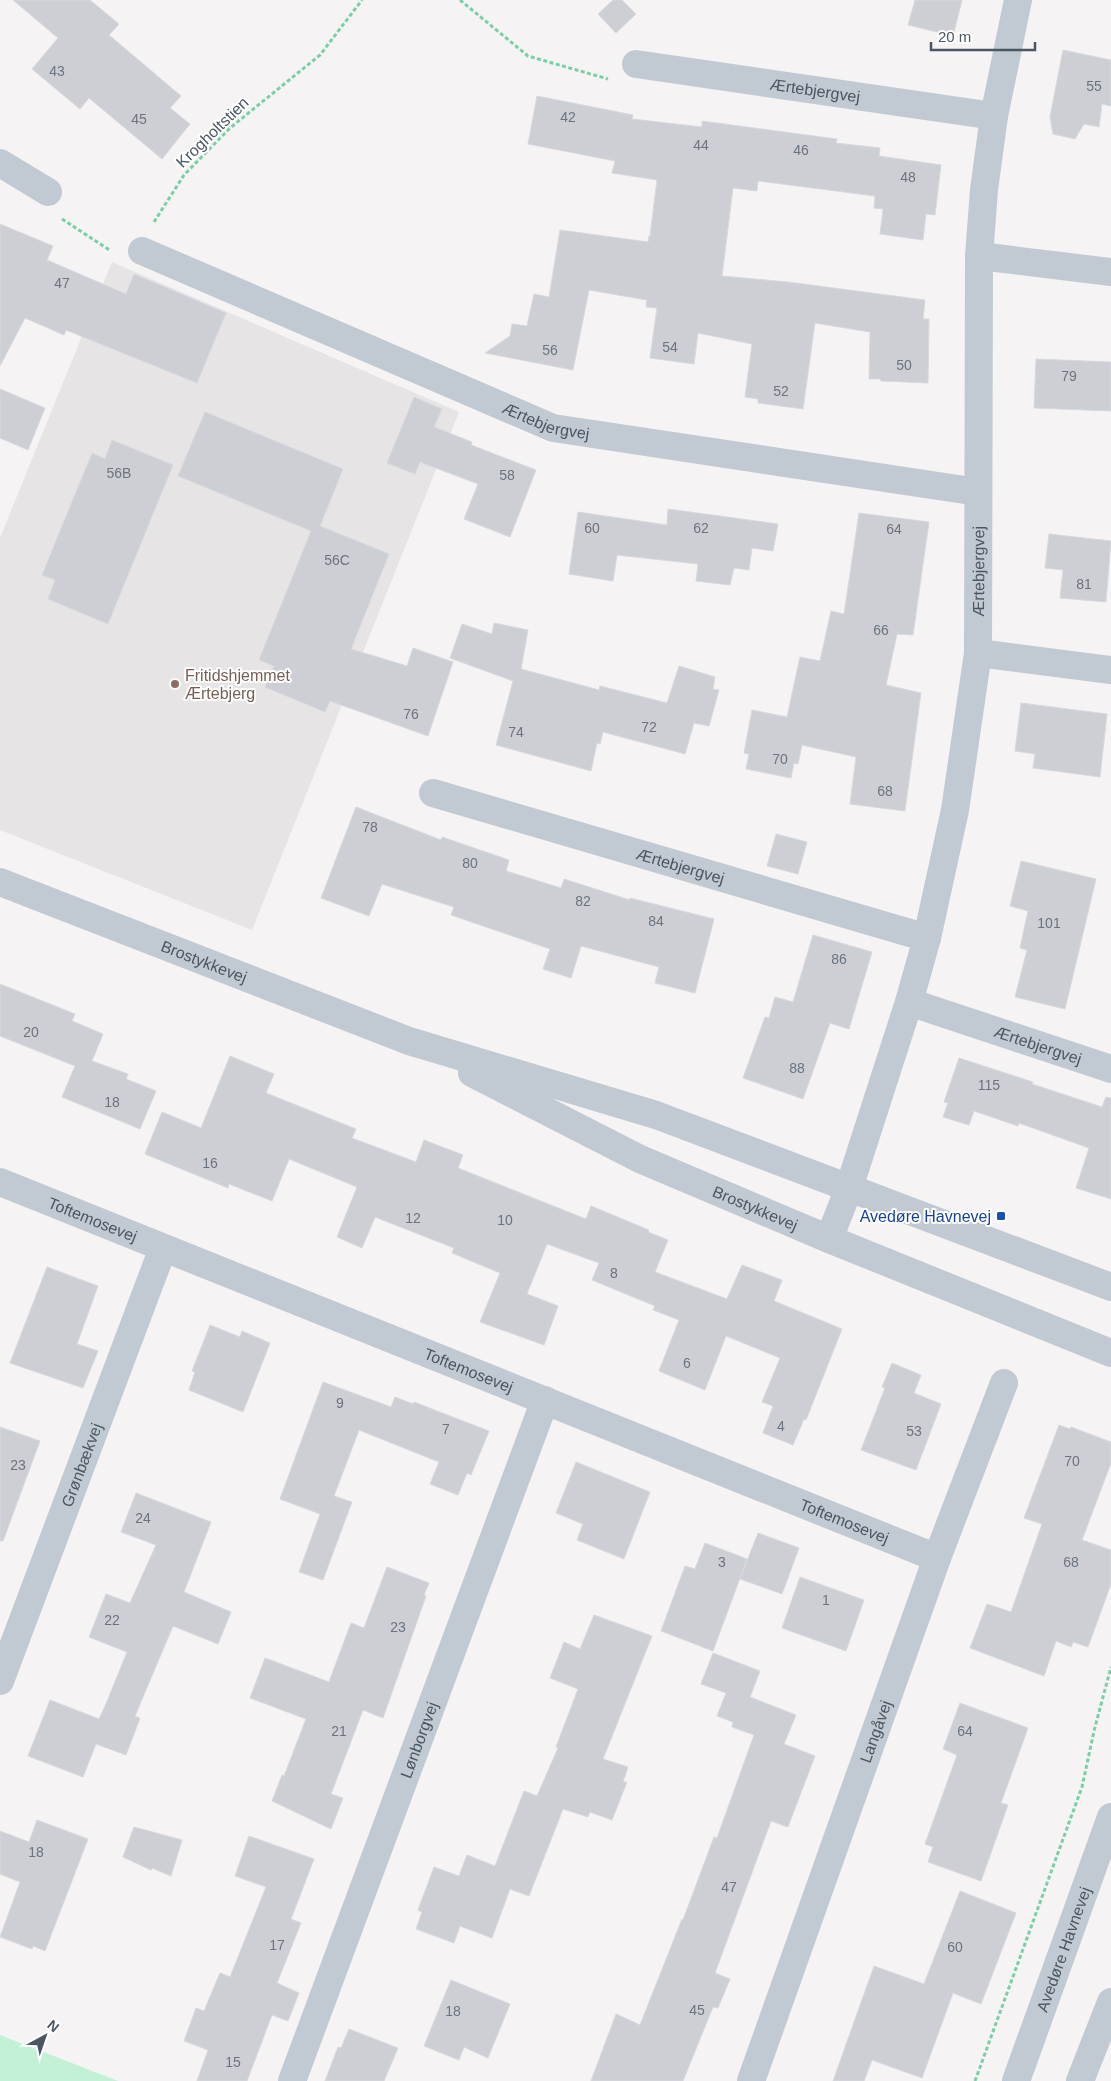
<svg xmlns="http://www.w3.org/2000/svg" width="1111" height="2081" font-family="Arial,sans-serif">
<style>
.education{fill:#e6e4e5}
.green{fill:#c3f1d5}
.building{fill:#cdcfd5;stroke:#d7d9de}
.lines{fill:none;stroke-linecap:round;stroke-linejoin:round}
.path{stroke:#7ad0a6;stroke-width:3;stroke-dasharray:4 2.5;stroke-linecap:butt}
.minor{stroke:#c1cad2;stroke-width:28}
.education-dot{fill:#8d6e63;stroke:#fff;stroke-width:2}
.transit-dot{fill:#1a4fb4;stroke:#fff;stroke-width:2}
.labels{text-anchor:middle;stroke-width:4;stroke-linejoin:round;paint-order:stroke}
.number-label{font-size:14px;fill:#6b747e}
.street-label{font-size:16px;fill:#4a5661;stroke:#fff}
.education-label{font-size:16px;fill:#785e54;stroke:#fff;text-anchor:start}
.transit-label{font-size:16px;fill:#164399;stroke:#fff;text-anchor:end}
</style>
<rect width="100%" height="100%" fill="#f5f3f3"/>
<!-- education -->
<path class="education" d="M112,262L459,412L252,930L0,830V538Z"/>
<!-- green -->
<path class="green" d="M0,2035L118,2081H0Z"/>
<!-- building -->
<path class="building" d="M13,0H90L119,24L109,35L181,96L170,108L190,124L162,159L89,98L80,109L32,69L58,38Z
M613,0H622L636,14L616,33L598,14Z
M915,0H962L953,36L908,25Z
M1063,50L1111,60V106L1102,104L1099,127L1084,124L1075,139L1053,134L1050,117Z
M537,96L633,115L632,119L702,127V121L837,139L836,143L880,148L879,156L941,165L935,215L926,214L923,240L880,234L883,209L874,208L875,196L758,181L757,191L733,188L722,276L788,282L925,300L923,319H929L928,383L881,381L880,379H869L870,332L815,323L803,409L758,403V399L745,397L752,344L698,333L694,364L650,358L657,308L646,307L647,300L589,290L573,370L485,353L510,336L512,324L527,326L534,294L549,297L560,230L648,242L649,236H650L657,180L612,173L615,161L528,144Z
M0,224L53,246L47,260L126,294L134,274L226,313L197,383L66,330L64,335L25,318L0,366Z
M1036,359L1111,362V411L1034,408Z
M0,389L45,408L28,450L0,438Z
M414,397L442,409L434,427L472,442L471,445L536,470L510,537L464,519L478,484L420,462L415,474L387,463Z
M205,412L343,469L320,526L389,554L351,649L407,666L413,648L453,662L428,736L330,701L325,712L265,687L274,666L259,660L311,531L178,476Z
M112,440L173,465L108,624L48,599L55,580L42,575L92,453L105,459Z
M668,509L778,524L773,551L752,548L749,570L734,568L730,585L696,581L698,564L617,555L613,581L569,574L578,512L667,525Z
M859,513L929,522L913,635L897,634L886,685L921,693L905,811L850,804L856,757L802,745L798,764L794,763L791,778L746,769L749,754L744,753L752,710L787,717L800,657L820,661L831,611L844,614Z
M1049,534L1111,541L1106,602L1060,598L1063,570L1045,568Z
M494,623L528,630L521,669L599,690L600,686L667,703L679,666L715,677L713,689L719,690L709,726L694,723L685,754L603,732L600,744L597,743L591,771L496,745L513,681L450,658L462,624L492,634Z
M1021,703L1107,714L1100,777L1033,768L1035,754L1015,751Z
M356,807L441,840L442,837L509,860L506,871L561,888L564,879L630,900V898L714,919L695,993L655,983L659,967L581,946L571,978L543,969L550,949L451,915L454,907L382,884L369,916L321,898Z
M776,834L807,842L798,874L767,866Z
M1021,861L1096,879L1065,1009L1015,997L1027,950L1020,948L1028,911L1010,906Z
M813,935L872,952L849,1029L830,1023L803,1099L743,1078L765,1017L769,1018L775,997L793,1002Z
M0,984L75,1014L72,1021L103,1034L92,1061L128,1074L126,1079L156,1091L140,1129L62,1097L75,1066L0,1036Z
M230,1056L274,1074L266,1093L356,1129L352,1138L416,1162L424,1140L463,1155L458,1168L586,1219L591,1206L649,1230L648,1232L668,1240L655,1272L727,1299L742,1265L782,1280L774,1301L842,1329L806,1420L804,1419L793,1445L763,1433L773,1406L762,1402L780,1358L726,1336L705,1390L659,1371L679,1320L653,1310L655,1306L592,1280L599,1263L547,1244L527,1294L558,1306L544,1345L480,1322L500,1273L452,1253L454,1248L375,1217L362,1248L337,1237L357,1187L289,1159L272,1201L229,1184L228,1188L145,1154L162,1112L201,1128Z
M959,1058L1033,1082L1032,1084L1102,1107L1106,1097L1111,1098V1199L1076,1188L1089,1148L1019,1123L1018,1126L974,1111L969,1125L943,1117L948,1103L944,1102Z
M47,1267L98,1286L77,1344L98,1351L83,1388L10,1363Z
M210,1325L240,1337L242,1331L270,1343L243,1412L189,1390L195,1372L192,1371Z
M892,1363L921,1375L914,1393L941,1404L916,1470L861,1450L885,1388L882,1387Z
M323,1382L391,1407L395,1397L413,1404L414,1402L489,1431L471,1475L467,1473L458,1495L430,1484L439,1462L359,1430L334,1496L352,1502L323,1580L299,1572L320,1514L280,1499Z
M1059,1425L1070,1429L1071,1427L1111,1442V1463L1082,1540L1111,1550V1584L1088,1647L1073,1642L1071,1647L1056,1641L1044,1676L970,1648L987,1604L1011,1612L1042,1524L1024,1518Z
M0,1427L40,1441L3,1541H0Z
M576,1462L650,1492L624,1559L577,1540L583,1524L556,1513Z
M136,1493L211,1522L184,1592L231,1612L218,1644L173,1626L135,1716L140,1718L126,1755L96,1744L83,1777L28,1756L50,1700L99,1719L106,1704L127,1652L89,1637L106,1594L130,1603L156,1545L121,1532Z
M758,1533L799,1548L782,1594L740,1579Z
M705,1543L747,1559L713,1651L661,1631L685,1566L695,1569Z
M387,1567L429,1583L424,1595L426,1596L383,1718L363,1710L331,1794L343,1798L331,1829L272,1801L282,1775L284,1776L306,1719L250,1698L265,1658L329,1682L351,1623L364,1628Z
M800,1577L864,1600L846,1651L782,1628Z
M594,1615L652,1636L603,1759L628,1767L623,1782H627L612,1820L590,1812L588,1817L563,1809L529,1896L510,1889L492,1938L460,1926L454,1943L416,1929L422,1912L418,1910L434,1867L459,1876L467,1855L495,1866L524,1791L537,1796L558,1748L556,1747L578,1689L550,1678L564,1642L580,1649Z
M713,1653L760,1671L750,1697L796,1715L784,1744L815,1756L788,1827L771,1821L715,1973L730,1979L718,2008L713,2007L683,2081H591L616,2014L640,2025L682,1919L683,1920L714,1837L717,1838L754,1735L732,1727L733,1722L717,1716L726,1693L701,1684Z
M960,1703L1028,1728L1001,1803L1008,1805L981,1881L928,1862L933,1847L925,1844L957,1755L943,1749Z
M37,1820L88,1839L45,1951L33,1946L32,1949L0,1937L20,1882L0,1874V1831L29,1842Z
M134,1827L182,1840L171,1876L152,1868L151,1870L123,1857Z
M249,1836L314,1859L291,1919L301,1923L277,1983L299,1993L288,2021L272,2015L247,2081H197L208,2050L184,2041L196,2008L204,2011L220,1973L230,1977L266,1887L235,1876Z
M960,1891L1016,1913L981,2004L953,1993L922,2078L872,2060L864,2081H833L874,1966L924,1984Z
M451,1980L510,2004L488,2058L464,2047L459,2060L424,2046Z
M349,2029L398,2048L384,2081H325L338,2047L341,2048Z"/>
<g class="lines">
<!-- path -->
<path class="path" d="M460,0L528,56L608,79
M62,219L111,251
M154,222L184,175L230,128L320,55L362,0
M975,2081L1082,1787L1094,1731L1111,1667"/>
<!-- minor -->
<g class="minor">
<path id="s1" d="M636,64L994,116"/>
<path d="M0,163L48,192"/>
<path id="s2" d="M142,251L553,428L978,492"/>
<path d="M979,256L1111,272"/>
<path d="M978,653L1111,670"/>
<path id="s3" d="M433,793L927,938"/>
<path id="s4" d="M0,882L409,1041L656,1115L1111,1287"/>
<path id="s5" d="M909,1002L1111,1069"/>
<path id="s6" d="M472,1073L640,1159L829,1239L1111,1353"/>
<path id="s7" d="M0,1182L937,1558"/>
<path id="s8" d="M829,1239L849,1188L909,1002L927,938L955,810L978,653L979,256L984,190L994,116L1018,0"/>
<path id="s9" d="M0,1681L163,1248"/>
<path id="s10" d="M292,2081L545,1400"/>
<path id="s11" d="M751,2081L937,1558L1004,1383"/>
<path id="s12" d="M1016,2081L1111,1817"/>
<path d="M1080,2081L1111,2002"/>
</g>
</g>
<!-- markers -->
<circle class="education-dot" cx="175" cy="684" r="5"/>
<rect class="transit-dot" x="996" y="1211" width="10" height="10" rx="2.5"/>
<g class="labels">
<!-- number labels -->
<g class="number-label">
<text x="57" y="76">43</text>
<text x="1094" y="91">55</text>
<text x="568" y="122">42</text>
<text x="139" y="124">45</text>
<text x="701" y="150">44</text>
<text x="801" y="155">46</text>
<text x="908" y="182">48</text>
<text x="62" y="288">47</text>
<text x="670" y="352">54</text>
<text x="550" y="355">56</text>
<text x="904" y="370">50</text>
<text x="1069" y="381">79</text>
<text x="781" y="396">52</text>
<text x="119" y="478">56B</text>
<text x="507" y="480">58</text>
<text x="592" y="533">60</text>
<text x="701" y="533">62</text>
<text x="894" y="534">64</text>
<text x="337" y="565">56C</text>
<text x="1084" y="589">81</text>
<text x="881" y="635">66</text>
<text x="411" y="719">76</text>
<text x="649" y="732">72</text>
<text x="516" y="737">74</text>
<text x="780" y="764">70</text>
<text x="885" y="796">68</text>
<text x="370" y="832">78</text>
<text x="470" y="868">80</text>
<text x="583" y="906">82</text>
<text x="656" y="926">84</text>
<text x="1049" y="928">101</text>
<text x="839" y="964">86</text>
<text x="31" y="1037">20</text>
<text x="797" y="1073">88</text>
<text x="989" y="1090">115</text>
<text x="112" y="1107">18</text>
<text x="210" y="1168">16</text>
<text x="413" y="1223">12</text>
<text x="505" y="1225">10</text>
<text x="614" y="1278">8</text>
<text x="687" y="1368">6</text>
<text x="340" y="1408">9</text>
<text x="781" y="1431">4</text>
<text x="446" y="1434">7</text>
<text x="914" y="1436">53</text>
<text x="1072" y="1466">70</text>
<text x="18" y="1470">23</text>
<text x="143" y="1523">24</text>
<text x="722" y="1567">3</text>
<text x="1071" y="1567">68</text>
<text x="826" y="1605">1</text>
<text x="112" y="1625">22</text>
<text x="398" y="1632">23</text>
<text x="339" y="1736">21</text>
<text x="965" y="1736">64</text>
<text x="36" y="1857">18</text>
<text x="729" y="1892">47</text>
<text x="277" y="1950">17</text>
<text x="955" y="1952">60</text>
<text x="697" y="2015">45</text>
<text x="453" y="2016">18</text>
<text x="233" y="2067">15</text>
</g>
<!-- street labels -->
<g class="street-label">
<text dy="6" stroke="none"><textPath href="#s1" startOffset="181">Ærtebjergvej</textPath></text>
<text transform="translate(212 132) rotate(-44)" y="6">Krogholtstien</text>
<text dy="6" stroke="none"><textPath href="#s2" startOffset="439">Ærtebjergvej</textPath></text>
<text dy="6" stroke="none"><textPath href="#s8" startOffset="688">Ærtebjergvej</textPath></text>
<text dy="6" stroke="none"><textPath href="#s3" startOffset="258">Ærtebjergvej</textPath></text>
<text dy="6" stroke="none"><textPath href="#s4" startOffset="219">Brostykkevej</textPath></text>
<text dy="6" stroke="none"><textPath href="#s5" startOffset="136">Ærtebjergvej</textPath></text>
<text dy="6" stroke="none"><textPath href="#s6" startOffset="314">Brostykkevej</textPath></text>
<text dy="6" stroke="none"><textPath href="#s7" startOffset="100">Toftemosevej</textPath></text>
<text dy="6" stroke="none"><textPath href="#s7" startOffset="505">Toftemosevej</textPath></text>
<text dy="6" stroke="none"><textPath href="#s9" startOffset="231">Grønbækvej</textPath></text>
<text dy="6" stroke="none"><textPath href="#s7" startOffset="910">Toftemosevej</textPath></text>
<text dy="6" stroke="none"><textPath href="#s11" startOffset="371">Langåvej</textPath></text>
<text dy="6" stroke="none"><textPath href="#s10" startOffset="364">Lønborgvej</textPath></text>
<text dy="6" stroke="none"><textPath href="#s12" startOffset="140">Avedøre Havnevej</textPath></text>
</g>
<!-- education labels -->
<g class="education-label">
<text x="185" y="681">Fritidshjemmet<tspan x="185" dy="18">Ærtebjerg</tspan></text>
</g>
<!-- transit labels -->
<g class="transit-label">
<text x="991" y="1222">Avedøre Havnevej</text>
</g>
</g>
<!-- north arrow -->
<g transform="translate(45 2036) rotate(40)" stroke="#ffffff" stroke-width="4" paint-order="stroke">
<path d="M0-4L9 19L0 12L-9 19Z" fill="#4a5661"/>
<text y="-8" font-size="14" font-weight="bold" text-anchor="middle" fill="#4a5661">N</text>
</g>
<!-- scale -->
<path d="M931 42v8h104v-8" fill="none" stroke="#4a5661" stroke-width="2.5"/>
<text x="938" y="42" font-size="15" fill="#4a5661" stroke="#ffffff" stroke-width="4" paint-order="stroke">20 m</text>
</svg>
